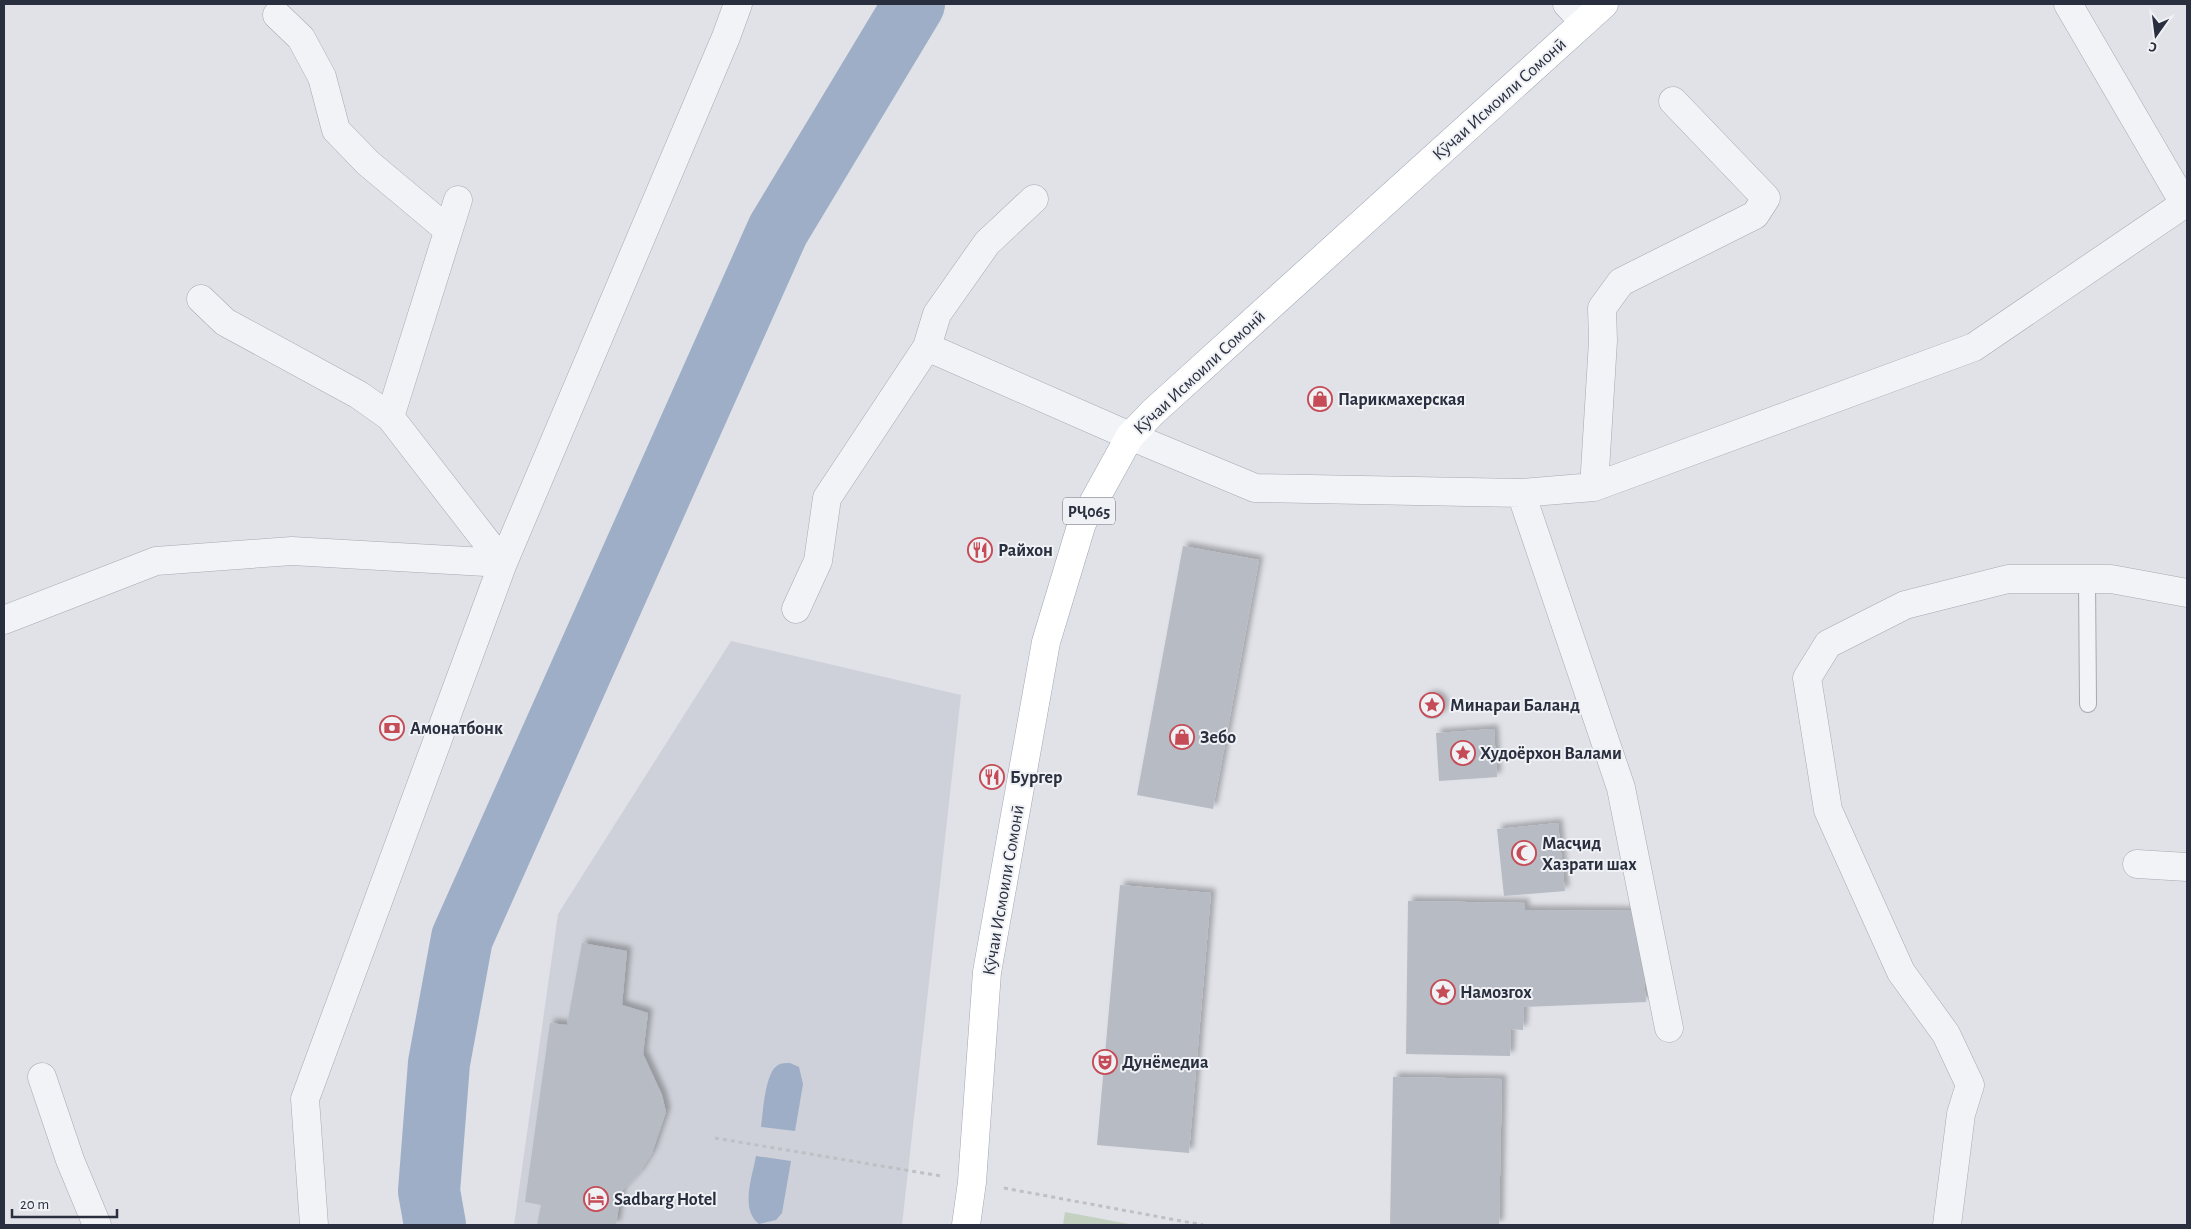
<svg xmlns="http://www.w3.org/2000/svg" width="2191" height="1229" font-family="'Alegreya Sans',sans-serif">
<style>
.built{fill:#ced1d9}
.green{fill:#c4d1c1}
.water{fill:#9daec6}
.lines{fill:none;stroke-linecap:round;stroke-linejoin:round}
.river{stroke:#9daec6;stroke-width:62}
.building{fill:#b7bbc4;filter:url(#shadow)}
.service-casing{stroke:#a5a9b2;stroke-width:18}
.minor-casing{stroke:#a5a9b2;stroke-width:29}
.primary-casing{stroke:#a0a6b3;stroke-width:29}
.path{stroke:#bec0c6;stroke-width:3;stroke-dasharray:4 4;stroke-linecap:butt}
.service{stroke:#f2f3f6;stroke-width:16}
.minor{stroke:#f2f3f6;stroke-width:28}
.primary{stroke:#fff;stroke-width:28}
.labels{text-anchor:middle;stroke-width:4;stroke-linejoin:round;paint-order:stroke}
.shield{fill:#eff1f5;stroke:#646975;stroke-width:1}
.shield-label{font-size:16px;font-weight:bold;fill:#292f3e}
.street-label{font-size:18px;fill:#292f3e;stroke:#eff1f5}
.poi-label{font-size:18px;font-weight:bold;fill:#292f3e;stroke:#eff1f5;text-anchor:start}
</style>
<defs>
<filter id="shadow"><feDropShadow dx="4.5" dy="-4.5" stdDeviation="2.5" flood-color="#0004"/></filter>
</defs>
<rect width="100%" height="100%" fill="#e0e2e8"/>
<!-- built -->
<path class="built" d="M731,641L961,695L902,1225H514L558,914Z"/>
<!-- green -->
<path class="green" d="M1065,1212L1134,1225H1063Z"/>
<!-- water -->
<path class="water" d="M790,1063L799,1067L803,1084L795,1131L761,1127C763,1113 765,1072 778,1065C781,1063 786,1063 790,1063Z
M756,1156L791,1161L782,1213L776,1220L759,1224C740,1209 752,1178 756,1156Z"/>
<g class="lines">
<!-- river -->
<path class="river" d="M435,1225L429,1191L439,1063L462,938L778,230L914,4"/>
</g>
<!-- building -->
<path class="building" d="M1183,546L1259,560L1213,809L1137,795Z
M1420 707a12 12 0 1 1 24 0a12 12 0 1 1-24 0Z
M1494,729L1497,777L1439,781L1436,733Z
M1558,823L1565,891L1504,896L1497,829Z
M1120,885L1211,893L1189,1153L1097,1145Z
M1408,901L1525,903V910L1638,911L1646,1002L1524,1007L1523,1030L1511,1029L1510,1056L1406,1054Z
M582,943L627,951L622,1005L648,1013L643,1054L662,1095L666,1112L652,1153L640,1172L621,1192L616,1225H537L541,1205L525,1202L550,1023L567,1025Z
M1393,1077L1502,1079L1499,1225H1390Z"/>
<g class="lines">
<defs>
<path id="service" d="M2087,579L2088,704"/>
<path id="minor" d="M1567,4L1584,22
M2068,4L2184,203
M277,15L301,38L322,77L336,130L368,163L448,230
M1034,199L987,243L937,314L927,347L1130,436L1255,488L1521,493L1594,487L1974,347L2187,202
M201,299L225,322L359,395L390,417L503,563
M390,417L458,200
M1594,487L1603,341L1602,308L1621,282L1755,215L1766,198L1673,101
M1521,493L1621,788L1669,1028
M796,609L818,561L827,498L927,347
M4,620L156,561L292,551L503,563
M2137,864L2187,867
M42,1077L70,1160L97,1225
M314,1225L305,1099L503,563L726,37L738,4
M1947,1225L1961,1114L1970,1085L1946,1034L1901,972L1828,810L1807,678L1828,644L1905,605L2008,579H2111L2187,593"/>
<path id="primary" d="M966,1225L972,1182L987,972L1046,642L1082,523L1130,436L1153,412L1604,4"/>
</defs>
<!-- service casing -->
<use href="#service" class="service-casing"/>
<!-- minor casing -->
<use href="#minor" class="minor-casing"/>
<!-- primary casing -->
<use href="#primary" class="primary-casing"/>
<!-- path -->
<path class="path" d="M715,1138L941,1176
M1004,1188L1203,1225"/>
<!-- service -->
<use href="#service" class="service"/>
<!-- minor -->
<use href="#minor" class="minor"/>
<!-- primary -->
<use href="#primary" class="primary"/>
</g>
<!-- icons -->
<defs>
<symbol id="shop-ring" viewBox="-11 -11 22 22"><circle r="9.5" fill="#eff1f5" stroke="#c54c56" stroke-width="1.5"/><path d="M-5-2.5h2.3a2.7 3.5 0 0 1 5.4 0H5L5.5 6h-11ZM-1.5-2.5h3a1.5 2.3 0 0 0-3 0Z" fill="#c54c56"/></symbol>
<symbol id="restaurant-ring" viewBox="-11 -11 22 22"><circle r="9.5" fill="#eff1f5" stroke="#c54c56" stroke-width="1.5"/><path d="M-5-6h1v4h1v-4h1v4h1v-4h1v5L-1.5 .5V6h-2V.5L-5-1ZM5-6V6H3V1.5H1.5Q1.5-4 5-6Z" fill="#c54c56"/></symbol>
<symbol id="sight-ring" viewBox="-11 -11 22 22"><circle r="9.5" fill="#eff1f5" stroke="#c54c56" stroke-width="1.5"/><path d="M0-6L1.8-2.2L6-1.7L2.9 1.2L3.7 5.4L0 3.3L-3.7 5.4L-2.9 1.2L-6-1.7L-1.8-2.2Z" fill="#c54c56"/></symbol>
<symbol id="bank-ring" viewBox="-11 -11 22 22"><circle r="9.5" fill="#eff1f5" stroke="#c54c56" stroke-width="1.5"/><path d="M-6-4H6V4H-6ZM0-2.3a2.3 2.3 0 1 0 0 4.6a2.3 2.3 0 1 0 0-4.6Z" fill="#c54c56"/></symbol>
<symbol id="mosque-ring" viewBox="-11 -11 22 22"><circle r="9.5" fill="#eff1f5" stroke="#c54c56" stroke-width="1.5"/><path d="M3.5-4.9A6 6 0 1 0 3.5 4.9A5 5 0 1 1 3.5-4.9Z" fill="#c54c56"/></symbol>
<symbol id="theatre-ring" viewBox="-11 -11 22 22"><circle r="9.5" fill="#eff1f5" stroke="#c54c56" stroke-width="1.5"/><path d="M-5-5.5Q0-4 5-5.5V0Q5 5 0 6Q-5 5-5 0ZM-3.3-2.5H-1v1.5H-3.3ZM1-2.5H3.3v1.5H1ZM-2.8 1Q0 5.5 2.8 1Z" fill="#c54c56"/></symbol>
<symbol id="hotel-ring" viewBox="-11 -11 22 22"><circle r="9.5" fill="#eff1f5" stroke="#c54c56" stroke-width="1.5"/><path d="M-6-4.5h1.5V1H6V5H4.5V3h-9V5H-6ZM-4 0a1.8 1.8 0 1 1 3.6 0ZM.5 0V-2.5h3Q6-2.5 6 0Z" fill="#c54c56"/></symbol>
</defs>
<g fill-rule="evenodd">
<use href="#shop-ring" x="1306" y="385" width="28" height="28"/>
<use href="#restaurant-ring" x="966" y="536" width="28" height="28"/>
<use href="#sight-ring" x="1418" y="691" width="28" height="28"/>
<use href="#bank-ring" x="378" y="714" width="28" height="28"/>
<use href="#shop-ring" x="1168" y="723" width="28" height="28"/>
<use href="#sight-ring" x="1449" y="739" width="28" height="28"/>
<use href="#restaurant-ring" x="978" y="763" width="28" height="28"/>
<use href="#mosque-ring" x="1510" y="839" width="28" height="28"/>
<use href="#sight-ring" x="1429" y="978" width="28" height="28"/>
<use href="#theatre-ring" x="1091" y="1048" width="28" height="28"/>
<use href="#hotel-ring" x="582" y="1185" width="28" height="28"/>
</g>
<g class="labels">
<!-- shield labels -->
<rect class="shield" x="1063" y="497.5" width="52" height="27" rx="4"/>
<g class="shield-label">
<text x="1089" y="517">РҶ065</text>
</g>
<!-- street labels -->
<g class="street-label">
<text transform="translate(1499 99) rotate(-42)" y="6">Кӯчаи Исмоили Сомонӣ</text>
<text transform="translate(1199 372) rotate(-43)" y="6">Кӯчаи Исмоили Сомонӣ</text>
<text transform="translate(1003 890) rotate(-80)" y="6">Кӯчаи Исмоили Сомонӣ</text>
</g>
<!-- poi labels -->
<g class="poi-label">
<text x="1338" y="405">Парикмахерская</text>
<text x="998" y="556">Райхон</text>
<text x="1450" y="711">Минараи Баланд</text>
<text x="410" y="734">Амонатбонк</text>
<text x="1200" y="743">Зебо</text>
<text x="1480" y="759">Худоёрхон Валами</text>
<text x="1010" y="783">Бургер</text>
<text x="1542" y="849">Масҷид<tspan x="1542" dy="21">Хазрати шах</tspan></text>
<text x="1460" y="998">Намозгох</text>
<text x="1122" y="1068">Дунёмедиа</text>
<text x="614" y="1205">Sadbarg Hotel</text>
</g>
</g>
<!-- border -->
<rect width="2191" height="1229" fill="none" stroke="#292f3e" stroke-width="10"/>
<!-- north arrow -->
<g transform="translate(2156 35) rotate(194)" stroke="#eff1f5" stroke-width="4" paint-order="stroke">
<path d="M0-4L9 19L0 12L-9 19Z" fill="#292f3e"/>
<text y="-8" font-size="14" font-weight="bold" text-anchor="middle" fill="#292f3e">С</text>
</g>
<!-- scale -->
<path d="M12 1209v8h105v-8" fill="none" stroke="#292f3e" stroke-width="2.5"/>
<text x="20" y="1209" font-size="15" fill="#292f3e" stroke="#eff1f5" stroke-width="4" paint-order="stroke">20 m</text>
</svg>
